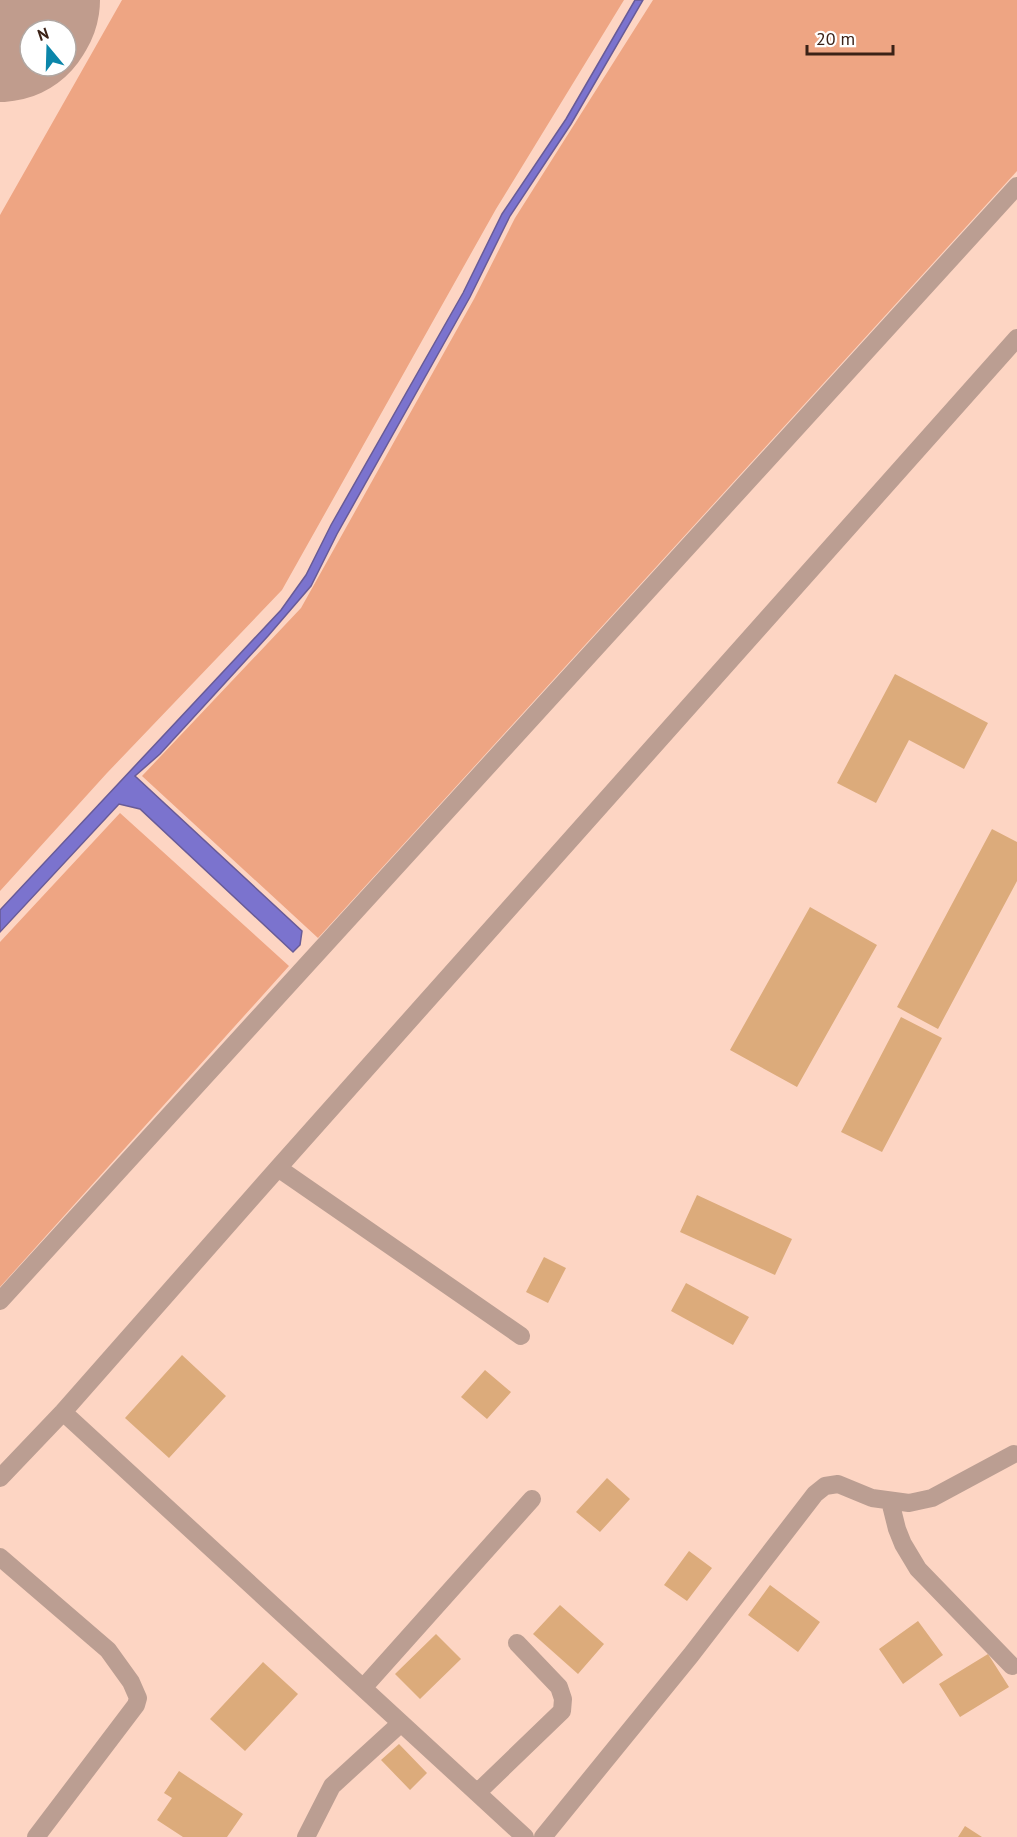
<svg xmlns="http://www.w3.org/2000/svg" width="1017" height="1837" font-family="'PT Sans',sans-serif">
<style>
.green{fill:#eea583}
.water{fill:#7b73ce;stroke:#685b97;stroke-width:1.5}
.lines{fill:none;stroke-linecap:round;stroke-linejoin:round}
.runway{stroke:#c09c8d;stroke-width:194}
.building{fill:#dcab7b}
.minor{stroke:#bb9e92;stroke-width:18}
</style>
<rect width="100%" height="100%" fill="#fdd5c3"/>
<!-- green -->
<path class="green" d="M122,0H624L496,209L282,590L107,773L0,891V215Z
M653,0H1017V171L318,938L142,776L301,608L474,299L515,218Z
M120,813L289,966L0,1287V942Z"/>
<!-- water -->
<path class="water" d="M635,0H643L571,124L510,216L470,297L337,534L311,586L268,636L160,754L135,776L302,931L300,945L293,952L140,809L119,804L0,932V910L281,610L306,575L331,525L463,293L502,214L566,119Z"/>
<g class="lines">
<!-- runway -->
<path class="runway" d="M0,5L3,0"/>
</g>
<!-- building -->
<path class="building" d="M895,674L988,723L964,769L909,740L876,803L837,783Z
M992,829L1017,842V881L938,1029L897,1007Z
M810,907L877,945L797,1087L730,1050Z
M901,1017L942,1038L882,1152L841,1132Z
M697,1195L792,1239L775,1275L680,1232Z
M544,1257L566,1268L548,1303L526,1292Z
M686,1283L749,1317L733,1345L671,1311Z
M182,1355L226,1396L169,1458L125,1418Z
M485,1370L511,1392L487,1419L461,1397Z
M607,1478L630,1499L600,1532L576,1512Z
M689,1551L712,1568L687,1601L664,1585Z
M770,1585L820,1622L798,1652L748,1615Z
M560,1605L604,1644L578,1674L533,1634Z
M918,1621L943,1655L903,1684L879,1649Z
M436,1634L461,1659L420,1699L395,1674Z
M988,1654L1009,1687L960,1717L939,1684Z
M263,1662L298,1694L245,1751L210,1719Z
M399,1744L427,1773L410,1790L381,1760Z
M179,1771L243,1814L227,1837H183L157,1820L172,1798L164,1793Z
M965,1826L982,1837H958Z"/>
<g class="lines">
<!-- minor -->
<path class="minor" d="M278,1168L521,1336
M0,1301L1017,186
M63,1412L525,1837
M0,1478L63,1412L278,1168L1017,338
M890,1501L897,1529L903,1544L918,1569L1012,1666
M0,1557L108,1650L131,1682L138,1698L136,1705L36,1837
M363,1688L532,1499
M477,1793L562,1711L563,1699L559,1687L517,1643
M306,1837L332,1786L401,1723
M543,1837L691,1655L815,1494L825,1486L838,1484L872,1498L909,1503L932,1498L1014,1454"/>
</g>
<!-- north arrow -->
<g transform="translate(48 48) rotate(341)"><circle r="28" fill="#ffffff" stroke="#b1a7a2" stroke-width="1.5"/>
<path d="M0-4.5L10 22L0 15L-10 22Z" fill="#0b86aa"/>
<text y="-9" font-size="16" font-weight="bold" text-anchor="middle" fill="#3b2217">N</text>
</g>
<!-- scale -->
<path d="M807 45v9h86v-9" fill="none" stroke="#3b2217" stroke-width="3"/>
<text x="816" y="45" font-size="18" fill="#3b2217" stroke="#ffffff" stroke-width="4.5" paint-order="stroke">20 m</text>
</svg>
